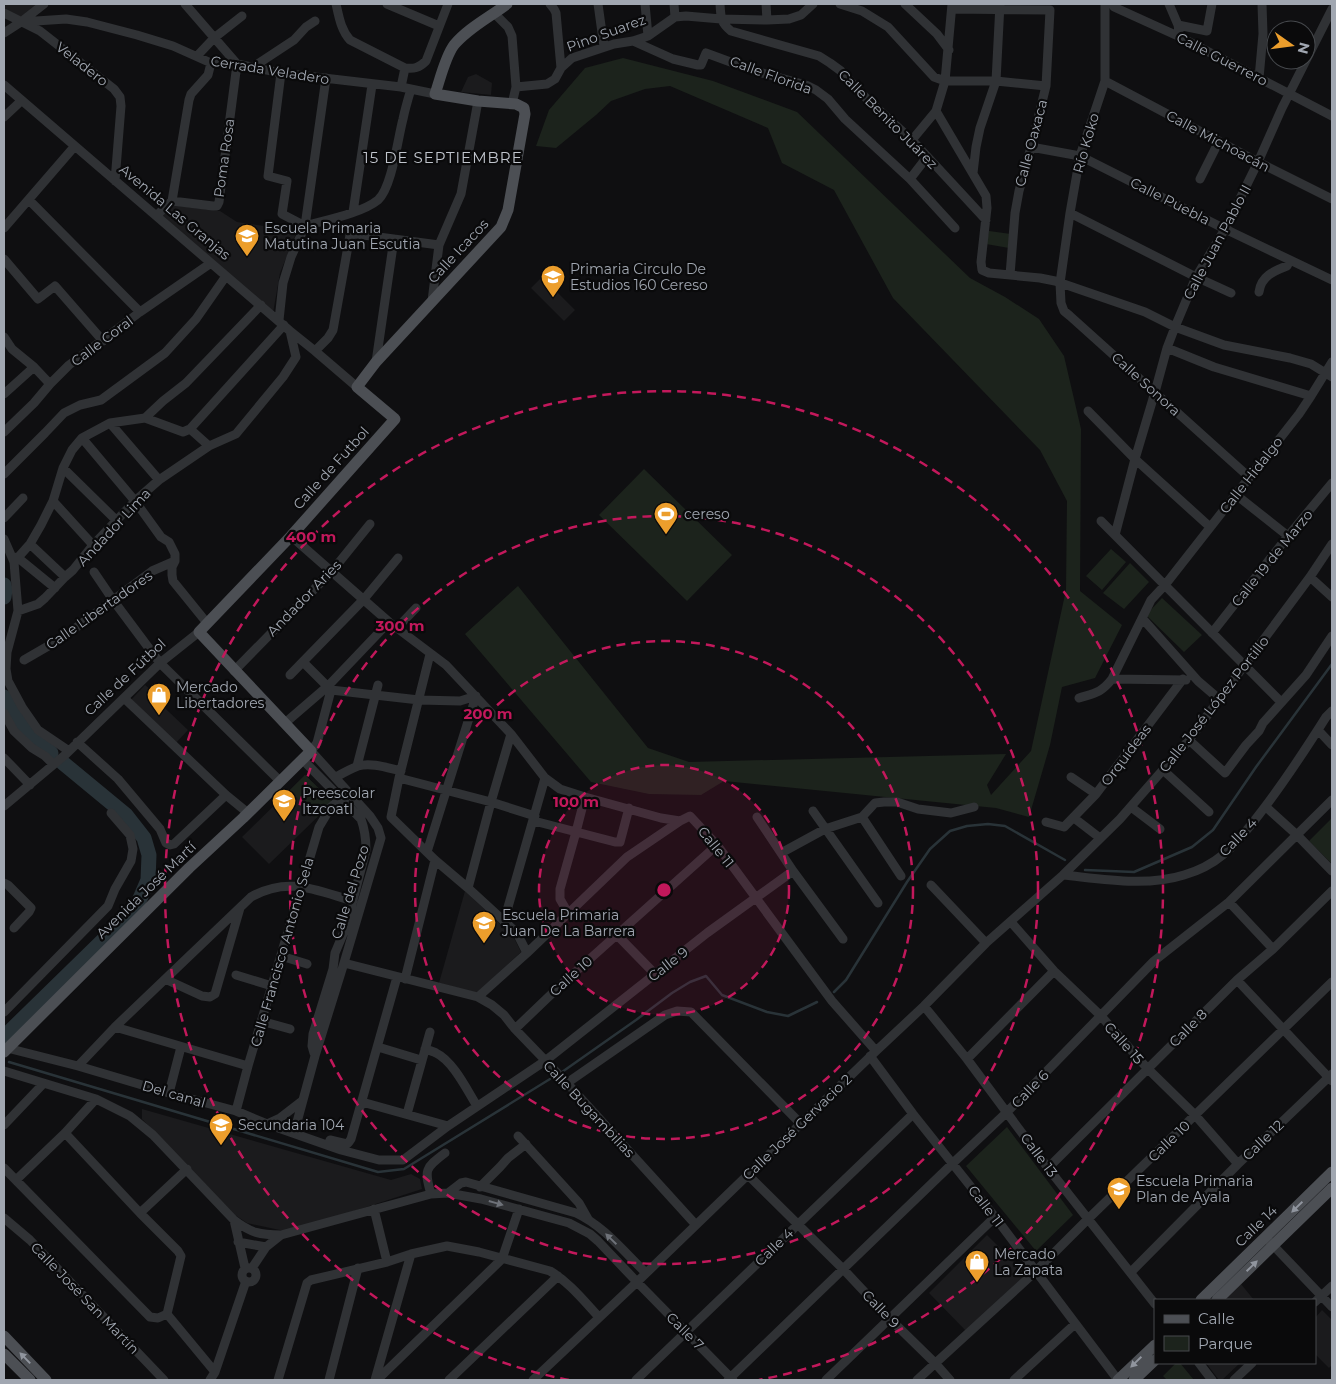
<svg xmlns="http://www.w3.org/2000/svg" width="1336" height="1384" font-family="Montserrat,sans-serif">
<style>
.built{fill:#1b1b1d}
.green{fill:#1c231c}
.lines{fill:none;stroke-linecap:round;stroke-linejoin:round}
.stream{stroke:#293338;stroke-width:2.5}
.river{stroke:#293338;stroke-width:15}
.minor{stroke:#303235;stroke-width:9}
.major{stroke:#4c4f54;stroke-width:11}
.oneway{fill:#6e7279}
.oneway2{fill:#90959e}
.ring{fill:none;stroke:#c2185b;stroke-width:2.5;stroke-dasharray:9 6}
.labels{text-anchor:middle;stroke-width:4.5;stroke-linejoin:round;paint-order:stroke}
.street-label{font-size:14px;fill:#a1a7b1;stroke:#0a0a0b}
.poi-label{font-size:14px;fill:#a1a7b1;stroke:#0a0a0b;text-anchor:start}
.neighbourhood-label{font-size:15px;letter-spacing:1px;fill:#c1c5cd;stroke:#0a0a0b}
.centre{fill:#c2185b;stroke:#0a0a0b;stroke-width:2.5}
.ring-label{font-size:15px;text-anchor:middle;font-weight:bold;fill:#c2185b;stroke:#0a0a0b;stroke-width:4.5;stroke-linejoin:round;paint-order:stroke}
</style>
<rect width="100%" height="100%" fill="#0f0f11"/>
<!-- built -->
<path class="built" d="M4,4H38L21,21L4,12Z
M476,74L492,83L491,95L461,92L468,77Z
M171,205L220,211L237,222L297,231L280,273L273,313L159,217Z
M542,277L575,310L564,321L531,288Z
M145,685L151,690L149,693L188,730L175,744L130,701Z
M305,775L333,802L269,864L242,837Z
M465,891L513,936L521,952L477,993L439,983Z
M142,1109L391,1180L411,1174L420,1179L422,1189L289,1232L247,1223L235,1215L142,1119Z
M987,1235L1026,1274L967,1332L929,1293Z
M1241,1284L1254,1300H1224Z
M1322,1310L1332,1320V1365L1329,1368L1315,1354V1318Z
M1206,1363H1240L1222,1380H1219Z"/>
<!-- green -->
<path class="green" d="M623,58L713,81L797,112L970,278L1005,297L1039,319L1064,356L1081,429L1080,591L1122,625L1095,678L1062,687L1050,745L1029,817L996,808L724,781L701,795L649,794L591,782L465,634L518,586L648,748L689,762L1006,754L987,785L991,795L1031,751L1066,590L1067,501L1040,450L893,298L834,190L782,163L768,128L670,86L645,89L611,101L596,115L556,148L536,146L549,110L585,68Z
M989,231L1011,234L1009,248L986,244Z
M644,469L732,555L687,601L599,515Z
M1111,549L1126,562L1102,590L1086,576Z
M1130,563L1149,582L1124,609L1103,593Z
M1162,598L1202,635L1184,652L1146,615Z
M305,775L333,802L316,818L290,790Z
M1332,818V864L1309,841Z
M1007,1127L1073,1215L1036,1251L966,1166Z
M1176,1363H1180L1194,1380H1167L1163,1376Z"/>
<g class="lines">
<!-- stream -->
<path class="stream" d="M1085,870L1134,872L1192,847L1213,830L1256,767L1332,664
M834,992L846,980L907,882L930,849L950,831L967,826L988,824L1005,826L1065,860
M9,1062L378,1172L404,1169L550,1079
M562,1072L636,1020L672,993L690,982L706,976L722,995L767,1012L788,1016L817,1002"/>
<!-- river -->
<path class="river" d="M4,585L5,590L4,597
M4,697L14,715L51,753
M4,1037L136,908L148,880L149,855L144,838L126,815L63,763"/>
<!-- minor -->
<path class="minor" d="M336,4C339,17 341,30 350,40L405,68C414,69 419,68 426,61L448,4
M387,4L439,26
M550,4L554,9L556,13L561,68
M598,4L604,47
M645,4L648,36
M674,4L675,17
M720,4C721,17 720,22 731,31L819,56L830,63L841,71L867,99L912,140L986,220
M766,4L767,20
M840,4L862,11L888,27L934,77L945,81H996L1046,86
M905,4L937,34L949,50
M1105,4V81L1080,156L1070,213L1060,283L1061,303L1064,311L1070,316L1249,477
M1113,4L1114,7L1180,37L1332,116
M1169,4L1178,25L1179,31
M952,9L1050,10L1046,86L1031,147L1019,191L1015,213L1010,275
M4,13L40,31L114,89L120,97L121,106L115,181
M494,13L508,27L512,36L516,87
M21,22L66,19L87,22L137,35L173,46L211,63L237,64L281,73L401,87L435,94
M1178,25L1207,31L1212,4
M4,33L21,22L44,4
M633,41L673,59L698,65H701L706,53L755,71L806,85L816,90L828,99L845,119L910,179L955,228
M197,56L214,38L242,16
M253,67L294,40L306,27L315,21
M281,73L268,176L287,181L282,214L305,226C326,220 362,213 378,200C392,188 398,137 403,119C405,109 408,99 411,89
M1259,78L1263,34L1262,4
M1105,81L1258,162L1332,199
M4,85L290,331L315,351L357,387
M401,87L405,68
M512,104L516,87L547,84L555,79L561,68L572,58L614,44L633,41L648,36L675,17L686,16L721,19L767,20L789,19L801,15L813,4
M936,111L986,196L987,208L981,262L982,270L989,273L1040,278L1055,281L1145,312L1175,327L1224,345L1290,358L1311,364L1332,377
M4,117L21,101
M912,140L936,111L945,81L952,4
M1031,147L1080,156L1225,229L1332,280
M973,173L976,147L980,128L996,81L1000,4
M910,179L927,157
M1200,179L1219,141
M29,200L140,312
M172,201L213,206H217L219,202L237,64L185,4
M353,212L372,85
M1070,213L1196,277L1231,293
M156,216L172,201L189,100L191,94L208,75L211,63
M4,228L74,147
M4,259L38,299L55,286L103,341
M1259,292C1261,276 1274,271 1287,266L1290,260
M432,301L439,245L461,194L478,101
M279,320L283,283L291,257L305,226L326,78
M4,337L12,349L34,367L50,384
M1167,348L1214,367L1311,396
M315,351L328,338L333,330L350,235L356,234L439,245
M376,362L394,239
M4,394L34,367
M1088,411L1135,459L1210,527
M145,418L163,401L186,383L261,305
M110,423L159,480
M190,429L209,446
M4,432L34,403L50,384L69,365L140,312L211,263
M82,438L135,501L161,537L169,542L175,554V561L172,567V575L173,581L207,623
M63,468L117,521
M4,474L45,433L64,413L80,405L101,400L165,353L196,319L226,276
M1235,494L1288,536
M53,501L93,545
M4,518L23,498
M1101,521L1281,702
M1115,535L1135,459L1155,392L1167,348L1175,327L1196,277L1225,229L1258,162L1282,108L1332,9
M291,536L389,622L446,665L511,734L545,778L560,789L585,797L661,818L680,821
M4,539L14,562L18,611L7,652L6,669L8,681L22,707L38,730L69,751
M30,544L65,577
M17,557L55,588
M14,562L30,544L41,525L53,501L63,468L72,450L82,438L110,423L145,418L183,432L190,429L284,325
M94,572L113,600L160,663L280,781
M1310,577L1332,597
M18,611L38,604L45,598L65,577L73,570L93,545L135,501L159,480L209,446L236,434L283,377L296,357L290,331
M1142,618L1198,681L1219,699
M397,628L416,608
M1212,633L1288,536L1332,483
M430,654L399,778L391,817L435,860L468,888L504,921L517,933L527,953
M24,660L62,638L152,571L175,561
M234,671L332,571L370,524
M290,675L364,599L398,558
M1112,679L1186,680
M331,690L419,700L460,701L476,696
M124,698L226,795L248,813
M1079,698C1095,693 1101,693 1112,679L1151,600L1165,585L1299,414L1311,396L1332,362
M4,713L14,731L32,748L45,756L53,764
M285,723L328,686L389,622
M1318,730L1332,745
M1189,740L1225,773L1246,745L1259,731L1263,723L1306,675L1332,636
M77,742L118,779L160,829L166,843L170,845L174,844L226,795
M4,758L30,785
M302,759L361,819C365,830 366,839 366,850L346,927L335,953L333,969L313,1034L312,1046L314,1053
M357,766L378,685
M1163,770L1209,812
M336,777C343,773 350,769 358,766C371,762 388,768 401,771
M1071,777L1096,794
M399,778L491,802L535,816
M4,806L65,755L160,663L199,632
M1131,807L1160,829
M1266,807L1297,835L1332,871
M813,811L878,903
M757,817L793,871L843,939
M862,817L901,876
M1074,818L1100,838
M534,821L615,842H620L629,808
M1046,822L1064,827L1096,794L1183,679
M427,852L476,696
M781,853L825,829L862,817L875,803L884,802H897L918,809L951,813L974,807
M1063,875C1102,879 1146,887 1184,875C1198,871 1212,864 1224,854C1233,847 1242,836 1250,826C1278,792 1302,755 1326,717L1332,711
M4,883L8,885L31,908L29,912L14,928
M931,885L986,943
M468,888L491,802L511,734
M1229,902L1273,949
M568,913L560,899V889L576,832L585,797
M504,921L545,778
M1011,922L1054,971L1101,1016L1147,1068L1195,1115L1238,1164
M617,935L655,974
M281,956L307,964
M344,963L478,997L492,1005L504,1015L515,1029L567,1083L696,1225
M236,975L272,986
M165,979L202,996L210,997L215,994L240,908
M405,979L435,860
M1237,980L1332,1081
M478,997L527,953L627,857L680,821L690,816L717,845L832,1001L876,1051
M924,1006L967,1059L1048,1168L1155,1304
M4,1012L108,906L115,889L131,861L133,849L130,835L111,813
M261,1021L290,1029
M115,1027L248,1066
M515,1029L563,983L717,845
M378,1047L421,1060
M7,1048L78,1066L169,1093L236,1111L267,1124L341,1150L379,1160H403L448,1126L545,1061L707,933L793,871
M425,1049C428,1050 433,1051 436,1053C453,1061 467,1090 477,1106
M870,1056L913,1114L995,1217L1118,1380
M967,1059L1054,971
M78,1066L115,1027L251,897C288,876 315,890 353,901
M4,1071L96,1099L130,1116L153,1135L234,1220C251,1233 260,1235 281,1235L431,1194L448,1193L481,1199L569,1223L590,1234L598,1241L637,1282L733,1380
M567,1083L665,1015L677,1011L691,1012L801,1124
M169,1093L181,1047
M362,1102L448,1126
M236,1111L248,1066L319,827L331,807L340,799
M407,1114L430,1032
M267,1124L280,1118L302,1101
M4,1125L43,1084
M65,1133L140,1213L178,1251L181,1256L167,1314
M294,1133L315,1056L344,963L381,838L378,828L370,816L311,751L317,743L331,690L303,662
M518,1136L579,1203L588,1219
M330,1140L347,1144L349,1142L351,1139L397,977
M4,1168L150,1317L158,1318L167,1314
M1048,1168L1237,980L1273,949L1332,891
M748,1175L844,1270L889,1318L935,1363L950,1380
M16,1180L65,1133L96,1099
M480,1187L500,1167L508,1158L526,1144
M448,1193L461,1183L466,1182L576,1213C604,1226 624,1252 646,1273
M431,1194C424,1170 425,1168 445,1153
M374,1209L387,1262
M140,1213L187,1169
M4,1218L30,1240L164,1380
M234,1220L245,1268
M238,1242L266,1247
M1270,1242L1332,1307
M252,1268L266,1247L281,1235
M242 1275a7 7 0 1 1 14 0a7 7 0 1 1-14 0Z
M1131,1272L1238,1164L1332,1074
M1315,1302L1332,1286
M167,1314L215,1372
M1199,1363L1212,1380
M210,1380L215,1372L246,1281
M278,1380L307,1283L311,1280L387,1262L411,1254L447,1246L479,1252L550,1271C569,1282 584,1301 599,1317
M329,1380L358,1268
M375,1380L411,1254
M377,1380L502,1259L519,1209
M449,1380L558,1276
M533,1380L637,1282L876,1051L924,1006L986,943L1063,875L1120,819L1189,740L1310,577L1332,544
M636,1380L913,1114
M728,1380L952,1164L1006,1113L1154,961L1229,902L1332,800
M826,1380L995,1217
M917,1380L1035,1272L1088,1219L1332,982
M1014,1380L1075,1324
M1234,1380L1252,1363"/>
<!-- major -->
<path class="major" d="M4,1052L189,868L243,818L311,751L199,632L291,536L395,419L357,387L376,362L501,227L508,210L525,114L524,108L516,104L478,101L435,94C440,80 445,57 454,45C468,28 490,17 507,4
M1201,1300L1332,1172
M1217,1300L1332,1188
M4,1336L46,1380
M4,1354L30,1380
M1118,1380L1155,1345
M1134,1380L1155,1360"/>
</g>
<!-- one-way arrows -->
<defs><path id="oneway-solid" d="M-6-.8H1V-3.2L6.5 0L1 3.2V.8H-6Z" transform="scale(1.25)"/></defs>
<g class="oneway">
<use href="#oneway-solid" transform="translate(496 1203) rotate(16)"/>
<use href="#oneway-solid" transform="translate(611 1239) rotate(-136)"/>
</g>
<g class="oneway2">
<use href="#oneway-solid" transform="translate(1297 1207) rotate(136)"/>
<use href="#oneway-solid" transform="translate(1252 1266) rotate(-44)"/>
<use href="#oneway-solid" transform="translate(25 1358) rotate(-134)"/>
<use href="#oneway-solid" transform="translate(1136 1362) rotate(136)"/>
</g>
<!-- distance rings -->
<circle cx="664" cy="890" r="125" fill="#c2185b" fill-opacity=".12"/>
<g class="ring">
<circle cx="664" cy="890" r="125"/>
<circle cx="664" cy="890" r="249"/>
<circle cx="664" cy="890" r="374"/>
<path d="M569 1380A499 499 0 1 1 759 1380"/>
</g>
<!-- icons -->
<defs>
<symbol id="school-pin" viewBox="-11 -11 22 30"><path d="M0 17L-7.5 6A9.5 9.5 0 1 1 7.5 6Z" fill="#ec9e2c" stroke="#0a0a0b"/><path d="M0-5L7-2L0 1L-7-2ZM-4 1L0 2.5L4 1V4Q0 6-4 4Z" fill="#fff"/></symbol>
<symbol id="stadium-pin" viewBox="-11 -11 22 30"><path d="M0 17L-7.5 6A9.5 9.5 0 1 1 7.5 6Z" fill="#ec9e2c" stroke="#0a0a0b"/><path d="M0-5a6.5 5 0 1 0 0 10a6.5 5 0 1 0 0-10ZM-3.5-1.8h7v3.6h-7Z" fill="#fff"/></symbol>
<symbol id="shop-pin" viewBox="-11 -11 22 30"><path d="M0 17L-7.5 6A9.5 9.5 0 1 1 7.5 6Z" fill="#ec9e2c" stroke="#0a0a0b"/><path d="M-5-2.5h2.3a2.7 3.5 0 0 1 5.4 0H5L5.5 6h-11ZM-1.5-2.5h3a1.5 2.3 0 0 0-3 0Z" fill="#fff"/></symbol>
</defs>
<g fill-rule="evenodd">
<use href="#school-pin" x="233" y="222" width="28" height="38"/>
<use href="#school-pin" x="539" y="263" width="28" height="38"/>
<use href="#stadium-pin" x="652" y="500" width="28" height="38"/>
<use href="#shop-pin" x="145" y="681" width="28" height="38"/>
<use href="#school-pin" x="270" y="787" width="28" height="38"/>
<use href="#school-pin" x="470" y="909" width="28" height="38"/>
<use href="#school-pin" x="207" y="1111" width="28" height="38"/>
<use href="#school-pin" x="1105" y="1175" width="28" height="38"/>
<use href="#shop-pin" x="963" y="1248" width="28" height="38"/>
</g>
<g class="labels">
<!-- street labels -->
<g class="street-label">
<text transform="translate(606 33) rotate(-20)" y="5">Pino Suarez</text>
<text transform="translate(1222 59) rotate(27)" y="5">Calle Guerrero</text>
<text transform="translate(82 64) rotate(38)" y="5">Veladero</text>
<text transform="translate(270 70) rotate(9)" y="5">Cerrada Veladero</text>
<text transform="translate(771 75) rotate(20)" y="5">Calle Florida</text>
<text transform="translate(888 119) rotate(45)" y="5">Calle Benito Juárez</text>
<text transform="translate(1218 141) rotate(28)" y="5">Calle Michoacán</text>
<text transform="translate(1031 143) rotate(-75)" y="5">Calle Oaxaca</text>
<text transform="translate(1086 143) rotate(-74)" y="5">Río Koko</text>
<text transform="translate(224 158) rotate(-82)" y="5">Poma Rosa</text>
<text transform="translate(1170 201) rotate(27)" y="5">Calle Puebla</text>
<text transform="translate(175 212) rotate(40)" y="5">Avenida Las Granjas</text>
<text transform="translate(1217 242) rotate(-62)" y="5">Calle Juan Pablo II</text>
<text transform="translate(458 251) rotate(-47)" y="5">Calle Icacos</text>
<text transform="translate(102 341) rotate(-37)" y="5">Calle Coral</text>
<text transform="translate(1146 384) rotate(42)" y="5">Calle Sonora</text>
<text transform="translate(331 468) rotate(-48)" y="5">Calle de Futbol</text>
<text transform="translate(1251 475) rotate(-52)" y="5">Calle Hidalgo</text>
<text transform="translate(114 527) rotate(-47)" y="5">Andador Lima</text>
<text transform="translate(1272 558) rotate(-51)" y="5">Calle 19 de Marzo</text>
<text transform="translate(304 598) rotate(-46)" y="5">Andador Aries</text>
<text transform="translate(99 610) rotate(-35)" y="5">Calle Libertadores</text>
<text transform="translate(125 677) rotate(-43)" y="5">Calle de Fútbol</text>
<text transform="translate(1214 704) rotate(-52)" y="5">Calle José López Portillo</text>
<text transform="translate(1126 755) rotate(-53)" y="5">Orquídeas</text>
<text transform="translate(1238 837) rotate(-46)" y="5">Calle 4</text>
<text transform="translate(716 847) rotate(51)" y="5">Calle 11</text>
<text transform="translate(146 890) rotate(-44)" y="5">Avenida José Martí</text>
<text transform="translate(350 892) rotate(-73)" y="5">Calle del Pozo</text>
<text transform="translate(282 952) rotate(-74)" y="5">Calle Francisco Antonio Sela</text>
<text transform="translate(668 964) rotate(-38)" y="5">Calle 9</text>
<text transform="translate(571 976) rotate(-42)" y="5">Calle 10</text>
<text transform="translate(1188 1028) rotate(-45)" y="5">Calle 8</text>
<text transform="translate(1124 1043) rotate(48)" y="5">Calle 15</text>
<text transform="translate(1030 1089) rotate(-46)" y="5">Calle 6</text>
<text transform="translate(174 1094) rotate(16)" y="5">Del canal</text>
<text transform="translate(589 1109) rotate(47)" y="5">Calle Bugambilias</text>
<text transform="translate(797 1127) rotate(-44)" y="5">Calle José Gervacio 2</text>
<text transform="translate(1263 1140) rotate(-44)" y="5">Calle 12</text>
<text transform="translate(1169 1141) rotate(-44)" y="5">Calle 10</text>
<text transform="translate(1039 1155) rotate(53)" y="5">Calle 13</text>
<text transform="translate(986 1206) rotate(52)" y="5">Calle 11</text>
<text transform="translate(1256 1226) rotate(-44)" y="5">Calle 14</text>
<text transform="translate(774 1247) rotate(-44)" y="5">Calle 4</text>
<text transform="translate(85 1298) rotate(46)" y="5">Calle José San Martín</text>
<text transform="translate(881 1309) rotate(46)" y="5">Calle 9</text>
<text transform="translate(685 1331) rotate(45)" y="5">Calle 7</text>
</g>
<!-- poi labels -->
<g class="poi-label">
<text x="264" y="233">Escuela Primaria<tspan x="264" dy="16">Matutina Juan Escutia</tspan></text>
<text x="570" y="274">Primaria Circulo De<tspan x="570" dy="16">Estudios 160 Cereso</tspan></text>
<text x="684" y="519">cereso</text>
<text x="176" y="692">Mercado<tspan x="176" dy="16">Libertadores</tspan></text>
<text x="302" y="798">Preescolar<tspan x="302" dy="16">Itzcoatl</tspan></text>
<text x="502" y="920">Escuela Primaria<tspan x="502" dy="16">Juan De La Barrera</tspan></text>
<text x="238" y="1130">Secundaria 104</text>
<text x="1136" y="1186">Escuela Primaria<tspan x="1136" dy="16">Plan de Ayala</tspan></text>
<text x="994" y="1259">Mercado<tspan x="994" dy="16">La Zapata</tspan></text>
</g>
<!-- neighbourhood labels -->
<g class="neighbourhood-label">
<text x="443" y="163">15 DE SEPTIEMBRE</text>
</g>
</g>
<circle cx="664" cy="890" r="8" class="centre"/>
<g class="ring-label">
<text x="311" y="542">400 m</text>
<text x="400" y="631">300 m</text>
<text x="488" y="719">200 m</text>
<text x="576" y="807">100 m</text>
</g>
<!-- border -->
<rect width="1336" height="1384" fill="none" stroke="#a1a7b1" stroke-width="10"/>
<!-- legend -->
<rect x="1154" y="1299" width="162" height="65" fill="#0a0a0b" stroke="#46494d"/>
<rect x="1164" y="1315" width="25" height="8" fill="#4c4f54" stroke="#46494d"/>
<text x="1198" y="1324" font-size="15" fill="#a1a7b1">Calle</text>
<rect x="1164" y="1336" width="25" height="15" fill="#1c231c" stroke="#46494d"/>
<text x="1198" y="1349" font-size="15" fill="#a1a7b1">Parque</text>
<!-- north arrow -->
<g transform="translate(1291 45) rotate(104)"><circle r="24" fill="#0a0a0b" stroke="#46494d"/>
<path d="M0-4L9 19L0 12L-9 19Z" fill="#ec9e2c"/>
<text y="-8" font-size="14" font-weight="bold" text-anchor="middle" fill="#a1a7b1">N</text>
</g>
</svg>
